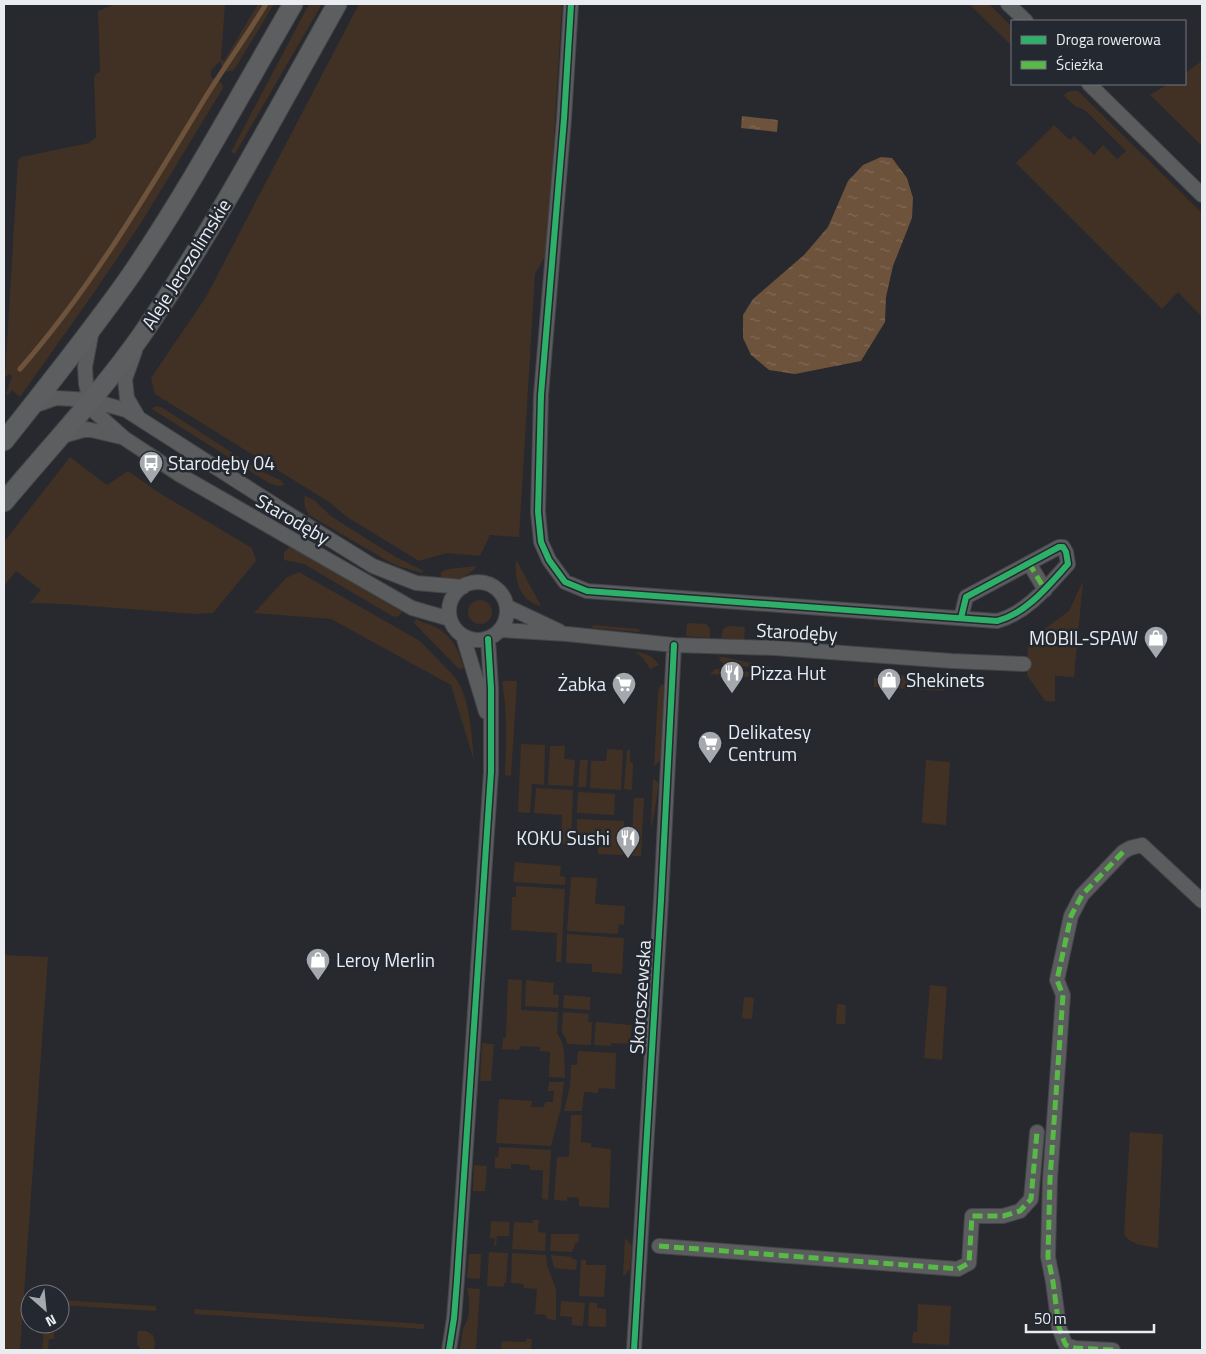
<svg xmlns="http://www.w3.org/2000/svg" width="1206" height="1354" font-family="'Titillium Web',sans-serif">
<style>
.green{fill:#403124}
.water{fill:url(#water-ripples)}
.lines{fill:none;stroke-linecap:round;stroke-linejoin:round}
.stream{stroke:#6d523c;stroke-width:5}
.minor-casing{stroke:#434548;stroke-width:16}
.secondary-casing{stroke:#434548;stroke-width:21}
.minor{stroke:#5a5c5e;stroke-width:14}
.secondary{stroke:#5d5e60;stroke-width:19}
.quiet{stroke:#58b947;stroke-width:5;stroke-dasharray:10 5;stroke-linecap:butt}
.cycleway-casing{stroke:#242831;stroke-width:9}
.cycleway{stroke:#2db169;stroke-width:6}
.labels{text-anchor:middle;stroke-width:5;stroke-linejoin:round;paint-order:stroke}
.street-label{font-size:19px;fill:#e9ecf1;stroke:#242831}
.poi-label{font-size:19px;fill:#e9ecf1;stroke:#242831;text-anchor:start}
</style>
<defs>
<pattern id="water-ripples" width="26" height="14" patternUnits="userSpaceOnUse" patternTransform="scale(1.25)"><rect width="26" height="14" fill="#6d523c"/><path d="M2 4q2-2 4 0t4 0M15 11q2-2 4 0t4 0" fill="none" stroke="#826b59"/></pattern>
</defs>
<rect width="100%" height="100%" fill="#27292e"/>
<!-- green -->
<path class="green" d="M115,4H225L221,60L224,61L258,4H274L234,70L227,72L221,65L220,61L211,70V77L222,83L223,88L141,223L93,294L20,397L12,390L8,395L6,394L12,376L9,374L5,377L18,160L21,157L89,143L96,137L94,77L97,73L100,72L98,11Z
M309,4H322L235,154L231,152Z
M359,4H562L547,253L535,274L519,537L490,535L480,556L447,553L419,561L347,517L329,502L155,394L151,378L206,297Z
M969,4H989L1012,27V46Z
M1202,61V146L1150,95L1168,84H1185V73Z
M1072,91H1078L1202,213V317L1178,292L1162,309L1016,163L1054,125L1070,140L1074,136L1094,155L1103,145L1117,159L1126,151L1086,111L1075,106L1064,96L1067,92Z
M155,406L161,407L261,471L280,480L285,485L277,486L269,483L152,409Z
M70,457L107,485L128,471L158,492L252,548L256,561L213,613L194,614L64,604L30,603L41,590L16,571L4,586V542Z
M305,496L314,500L332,517L394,556L424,571L422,573L398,566L386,560L309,515C305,508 303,504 305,496Z
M289,547L293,548L402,612L399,616L394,617L304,564L284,560V552Z
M516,560L518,563L541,606C520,601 514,580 516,560Z
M477,566C467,577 455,583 441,578V572L448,569Z
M299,572L420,641L453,675C470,693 472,737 474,761L451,685L331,619L254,613L286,578Z
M1083,581L1074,677L1055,676V702L1045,701L1027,675L1028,641L1069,611Z
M468 612a12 12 0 1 1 24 0a12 12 0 1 1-24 0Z
M416,619C421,622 426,623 431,625C452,634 458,648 464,668L460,669L457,667L414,623Z
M687,623L706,624L710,629V638L686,636Z
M593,625L639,629L640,631L639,632L592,628Z
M728,626L745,627L744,640L721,638L723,629Z
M635,652C645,652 654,657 659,665L650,669L643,658Z
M719,657H724L779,669L725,665L720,661Z
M715,669L806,677V680L801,681L710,674Z
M898,675L943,678L944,691L874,687V678Z
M504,681H516L517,683L511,776L505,775C506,743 508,715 502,682Z
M664,684L660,761L654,766L658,691L661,685Z
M521,744L545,745L544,785L532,784L530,813L518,812Z
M550,746H565L564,759L575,760L573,786L548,785Z
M607,749L623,750L621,790L590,788L591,761H606Z
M627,750H630V762L633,763L632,790L624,789Z
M580,760H588L586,787H578Z
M926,760L950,762L946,825L922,823Z
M653,779L656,780L659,784L652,826H651Z
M536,788L573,790L571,844H561L562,815L534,813Z
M578,792L615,794L614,815L577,813Z
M634,798H644L641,856H631Z
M577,819L624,821L623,855L598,854V846L576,844Z
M515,862L561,866L560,876L565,877V885L513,882Z
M571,877L597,878L595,904L625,906L624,925L619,924L618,934L567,931Z
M516,886L565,889L561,962H556L557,933L511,930L512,897H516Z
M567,934L624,938L622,974L592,972V964L566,963Z
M4,955L48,957L20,1350H4Z
M641,972L647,997L645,1019L638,1026Z
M508,979L522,980L521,1010L558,1012L557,1033L562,1042L564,1051L565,1078L549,1077L550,1052L540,1051V1047L520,1046L519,1050L502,1049L503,1038H506Z
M526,980L554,983L553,994L559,995L558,1008L525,1006Z
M930,985L947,987L942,1060L924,1058Z
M564,995L590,997V1010L563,1008Z
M744,997L754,998L752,1019L742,1018Z
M837,1004L846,1005L845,1024H836Z
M563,1012L589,1014L588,1022H592L591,1045L567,1044L566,1039L562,1032Z
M596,1022L632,1025L630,1044L611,1043V1046L594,1045Z
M482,1043L494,1044L491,1081H480Z
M578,1051L616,1053L615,1089L599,1088L598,1093L584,1092L582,1111H564L570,1086L571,1065H577Z
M549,1082H564L561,1107L551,1146L496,1143L499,1099L532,1101L531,1107H544L545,1102H553L554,1091H548Z
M571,1115H582L581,1142L591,1143V1147L611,1149L609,1208L579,1206V1198L567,1197V1201L554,1200L557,1157H569Z
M1130,1132L1163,1134L1158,1248C1146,1246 1130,1245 1124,1234Z
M499,1147L551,1150L548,1200L542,1199L543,1170H530V1165L511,1164V1169L495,1168V1157H498Z
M474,1165L487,1166L485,1191H473Z
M533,1220H539L538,1232L546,1233L545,1251L512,1249L514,1222L533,1223Z
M491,1221L510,1222L509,1236H497L496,1246H494L495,1238H490Z
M551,1234H579L578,1243H575L574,1249H572V1252L550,1251Z
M625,1238L632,1246L630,1269L625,1275H623Z
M489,1252L508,1253L506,1283H504V1287L487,1286Z
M512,1253L546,1255L547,1265L556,1289V1320L547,1319L546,1315L535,1314L537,1289L524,1288L523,1284L511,1283Z
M469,1254H481L480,1279L467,1278Z
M551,1255L572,1257V1259L577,1260L576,1270L554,1268Z
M581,1260H586V1265H606L604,1297L579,1296Z
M467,1288L480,1289L476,1350H460L463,1329L467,1321L469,1313V1299Z
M60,1300L155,1306L157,1310L155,1311L60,1305Z
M561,1301L585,1303L583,1326L572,1325V1317L560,1316Z
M589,1303H597V1308L606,1309V1327L588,1326Z
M918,1304L951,1306L949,1345L912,1343L913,1332H917Z
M195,1309L424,1324V1329L194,1314Z
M55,1325L54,1339H49L48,1350H42L44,1330Z
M138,1331H146L153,1335L155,1341L154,1350L140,1349L137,1344Z
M526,1339H532L531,1350H501L502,1341L526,1342Z"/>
<!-- water -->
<path class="water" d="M742,116L778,120L777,132L741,128Z
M881,157L892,158L907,178L913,198L912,218L893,266L886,297L885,322L861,361L795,374L769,370L751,355L743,338V315L753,299L804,255L828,227L848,181L863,165Z"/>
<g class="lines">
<!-- stream -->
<path class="stream" d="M20,369C91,288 146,195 202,103C223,69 246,37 266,4"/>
<defs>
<path id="minor" d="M571,4L564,119L541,395L538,512L541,542L549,560L565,582L587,591L997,621C1027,613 1048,586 1068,564L1066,552L1063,547H1059L966,597L961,618
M1008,4L1026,21
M1089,84L1202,195
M92,330L85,367L86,384L90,400L95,412L124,438L180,475L412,608L450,619
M135,351L125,379L127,398L138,417
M31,407L56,398L90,400L126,410L284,511L373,566L416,583L463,587
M59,437L87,429L121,437
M1029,563L1045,590
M449 611a29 29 0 1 1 58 0a29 29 0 1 1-58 0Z
M508,607L559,631
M501,630L567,634L674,645L775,648L952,661L1024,664
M463,636L486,712
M659,1246L958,1269L969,1263L972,1216H1003L1020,1211L1031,1199L1037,1132
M449,1350L454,1318L457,1280L491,772V688L488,639
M634,1350L661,900L674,645
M1113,1350L1075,1348L1066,1345L1064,1341L1059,1327L1053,1282L1048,1257L1050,1179L1063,995L1057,980L1071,916L1082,895L1123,852L1130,848L1142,845L1202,901"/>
<path id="secondary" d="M4,441C47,387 91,332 131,275C190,188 240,95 293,4
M4,502C50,447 100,394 141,336C214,230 274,116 337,4"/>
</defs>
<!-- minor casing -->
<use href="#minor" class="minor-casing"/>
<!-- secondary casing -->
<use href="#secondary" class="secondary-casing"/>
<!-- minor -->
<use href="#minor" class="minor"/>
<!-- secondary -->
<use href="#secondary" class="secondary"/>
<!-- quiet -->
<path class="quiet" d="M1029,563L1045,590
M659,1246L958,1269L969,1263L972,1216H1003L1020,1211L1031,1199L1037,1132
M1113,1350L1075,1348L1066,1345L1064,1341L1059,1327L1053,1282L1048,1257L1050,1179L1063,995L1057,980L1071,916L1082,895L1123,852"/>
<defs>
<path id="cycleway" d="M571,4L564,119L541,395L538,512L541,542L549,560L565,582L587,591L997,621C1027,613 1048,586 1068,564L1066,552L1063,547H1059L966,597L961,618
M449,1350L454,1318L457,1280L491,772V688L488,639
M634,1350L661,900L674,645"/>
</defs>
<!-- cycleway casing -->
<use href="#cycleway" class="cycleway-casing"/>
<!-- cycleway -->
<use href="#cycleway" class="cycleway"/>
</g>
<!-- icons -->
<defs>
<symbol id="bus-pin" viewBox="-11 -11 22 30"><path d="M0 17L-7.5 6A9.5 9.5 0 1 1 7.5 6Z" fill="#a5a8ad" stroke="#242831"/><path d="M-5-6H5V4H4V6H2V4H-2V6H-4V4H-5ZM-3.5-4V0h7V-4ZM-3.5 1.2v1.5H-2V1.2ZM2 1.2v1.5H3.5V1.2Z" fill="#fff"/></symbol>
<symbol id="shop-pin" viewBox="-11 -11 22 30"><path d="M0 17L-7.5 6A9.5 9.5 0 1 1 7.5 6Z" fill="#a5a8ad" stroke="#242831"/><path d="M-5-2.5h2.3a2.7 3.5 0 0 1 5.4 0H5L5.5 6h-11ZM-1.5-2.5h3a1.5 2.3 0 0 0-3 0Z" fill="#fff"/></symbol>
<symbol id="restaurant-pin" viewBox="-11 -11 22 30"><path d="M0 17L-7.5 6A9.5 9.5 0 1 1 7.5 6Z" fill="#a5a8ad" stroke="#242831"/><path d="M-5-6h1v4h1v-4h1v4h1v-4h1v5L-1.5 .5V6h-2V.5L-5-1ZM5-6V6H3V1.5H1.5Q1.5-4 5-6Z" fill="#fff"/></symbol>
<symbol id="supermarket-pin" viewBox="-11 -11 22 30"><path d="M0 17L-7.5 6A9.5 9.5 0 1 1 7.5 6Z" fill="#a5a8ad" stroke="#242831"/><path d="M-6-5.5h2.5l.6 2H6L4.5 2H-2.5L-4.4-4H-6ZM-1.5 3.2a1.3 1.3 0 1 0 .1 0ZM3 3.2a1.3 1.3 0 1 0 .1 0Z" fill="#fff"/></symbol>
</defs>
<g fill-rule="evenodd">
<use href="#bus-pin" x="137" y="449" width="28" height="38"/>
<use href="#shop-pin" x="1142" y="624" width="28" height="38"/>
<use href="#restaurant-pin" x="718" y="659" width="28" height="38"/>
<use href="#shop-pin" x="875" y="666" width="28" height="38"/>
<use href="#supermarket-pin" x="610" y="670" width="28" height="38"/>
<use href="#supermarket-pin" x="696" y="729" width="28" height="38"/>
<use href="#restaurant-pin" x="614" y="824" width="28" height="38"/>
<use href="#shop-pin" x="304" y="946" width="28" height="38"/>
</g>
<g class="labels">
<!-- street labels -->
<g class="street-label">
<text transform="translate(186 264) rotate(-58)" y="7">Aleje Jerozolimskie</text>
<text transform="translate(293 519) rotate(30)" y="7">Starodęby</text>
<text transform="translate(797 632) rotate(3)" y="7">Starodęby</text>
<text transform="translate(640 997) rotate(-86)" y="7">Skoroszewska</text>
</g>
<!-- poi labels -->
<g class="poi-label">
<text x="168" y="470">Starodęby 04</text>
<text x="1138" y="645" text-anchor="end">MOBIL-SPAW</text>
<text x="750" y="680">Pizza Hut</text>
<text x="906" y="687">Shekinets</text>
<text x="606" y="691" text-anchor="end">Żabka</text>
<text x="728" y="739">Delikatesy<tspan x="728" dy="22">Centrum</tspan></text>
<text x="610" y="845" text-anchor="end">KOKU Sushi</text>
<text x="336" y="967">Leroy Merlin</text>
</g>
</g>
<!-- border -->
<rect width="1206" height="1354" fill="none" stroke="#e9ecf1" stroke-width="10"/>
<!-- legend -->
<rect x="1011" y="20" width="175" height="65" fill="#242831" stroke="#73767e"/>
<rect x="1021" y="36" width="25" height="8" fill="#2db169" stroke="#73767e"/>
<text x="1056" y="45" font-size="15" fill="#e9ecf1">Droga rowerowa</text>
<rect x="1021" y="61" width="25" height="8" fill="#58b947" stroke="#73767e"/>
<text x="1056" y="70" font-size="15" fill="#e9ecf1">Ścieżka</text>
<!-- north arrow -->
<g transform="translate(45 1309) rotate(153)"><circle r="24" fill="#242831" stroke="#73767e"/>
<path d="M0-4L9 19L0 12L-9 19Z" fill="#a5a8ad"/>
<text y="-8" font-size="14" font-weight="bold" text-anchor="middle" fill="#e9ecf1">N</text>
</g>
<!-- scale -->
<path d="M1026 1324v8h128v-8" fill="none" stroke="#e9ecf1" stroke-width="2.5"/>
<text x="1034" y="1324" font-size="15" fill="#e9ecf1" stroke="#242831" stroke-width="4" paint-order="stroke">50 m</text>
</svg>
